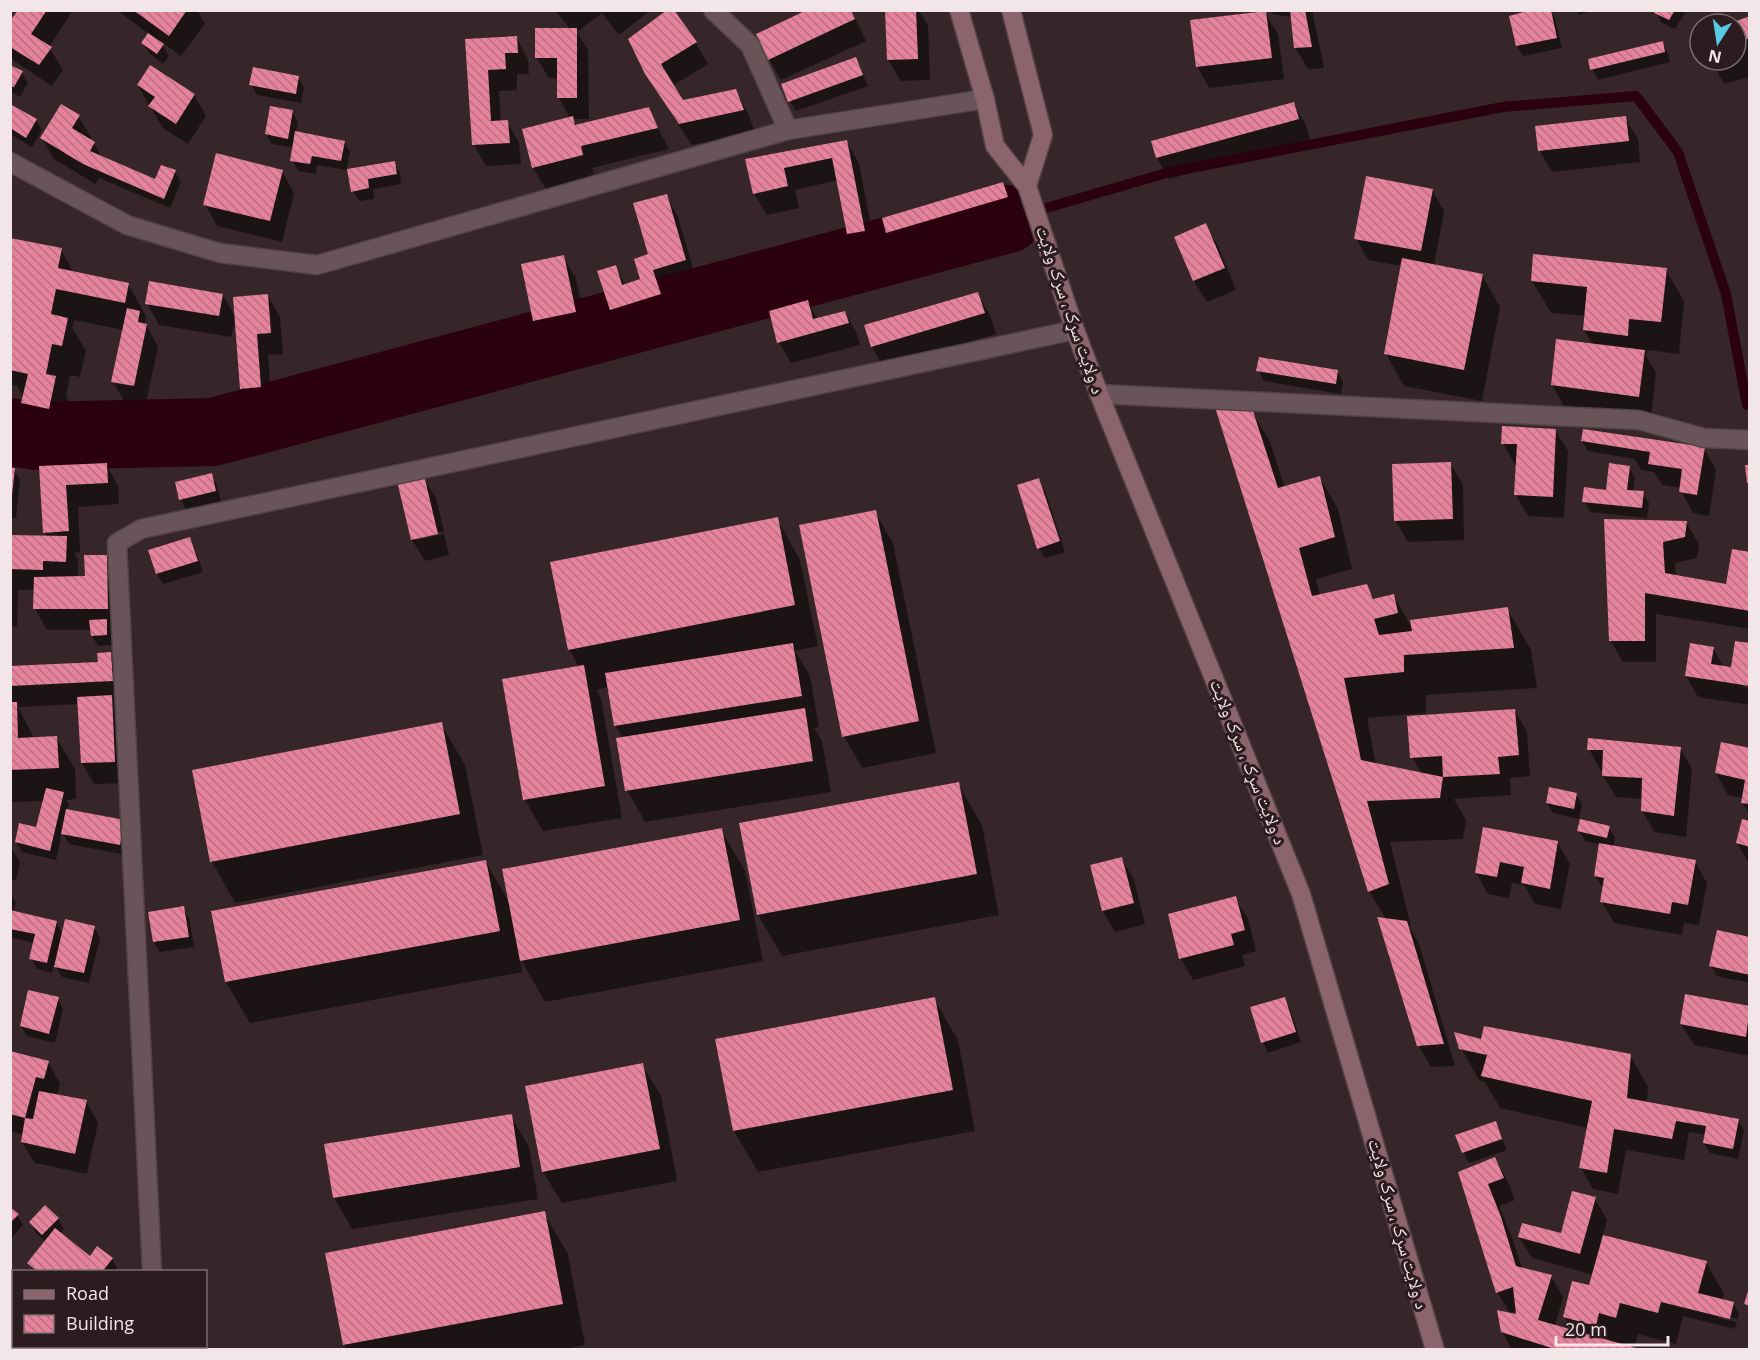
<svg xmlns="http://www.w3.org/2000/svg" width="1760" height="1360" font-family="'Open Sans','Noto Naskh Arabic',sans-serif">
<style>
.shadow{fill:#0007;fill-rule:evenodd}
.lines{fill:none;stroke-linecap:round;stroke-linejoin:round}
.stream{stroke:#2b000f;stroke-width:10}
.river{stroke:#2b000f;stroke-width:68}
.building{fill:url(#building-back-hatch)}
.street-casing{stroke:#504245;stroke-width:21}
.secondary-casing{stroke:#504245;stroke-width:21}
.street{stroke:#695559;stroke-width:18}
.secondary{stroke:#8c646d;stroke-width:18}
.labels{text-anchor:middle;stroke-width:6;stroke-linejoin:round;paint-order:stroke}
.street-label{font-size:18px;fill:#f2e6e8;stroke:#2c1b1f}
</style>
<defs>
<pattern id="building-back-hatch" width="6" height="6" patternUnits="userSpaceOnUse" patternTransform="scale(1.5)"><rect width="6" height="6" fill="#e6829c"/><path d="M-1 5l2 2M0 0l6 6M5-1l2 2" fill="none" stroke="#b77082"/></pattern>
</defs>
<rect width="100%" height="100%" fill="#362529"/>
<!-- shadow -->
<path class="shadow" d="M20,10H73L49,47L63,70L52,86L13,60L10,56V24Z
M117,10H197L205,24L181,56L160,41L169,56L163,64L149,53L143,43L149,34Z
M555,10H651L619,35L602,13L577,32L588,50L589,119H573L577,126L648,109L669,149L592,168L594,176L546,189L533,168L570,118L559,98L558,79L549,78L536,57L570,29Z
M851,10L866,41L781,80L769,59Z
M886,10H919L928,26L930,80L901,81L888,60Z
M1270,10H1312L1324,68L1308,69L1295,47L1292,17L1272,14Z
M1551,10L1555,19L1562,48L1523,56L1517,46Z
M1576,10H1594L1579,15Z
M1657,10H1687L1675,29L1662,23L1656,13Z
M1265,13L1278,34L1284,79L1209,88L1197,66Z
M1750,17V77L1724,84L1711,60H1736V24H1731Z
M516,37L528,59L529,74H517V90L499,91L501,122L507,121L519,143L521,164L486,166L474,145L467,41Z
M629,39L696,43L708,64L672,86L682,101L735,91L748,113L755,132L692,145L660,96Z
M1662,42L1668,53L1670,62L1598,80L1592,69Z
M856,59L868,86L796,111L790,101Z
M10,66L22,73L28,83L20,97L10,91Z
M298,77L304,88L301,103L257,95L251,84Z
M138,86L194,95L206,116L188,144L163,128Z
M1293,104L1306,125L1310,140L1169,179L1157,158Z
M10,105L36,120L42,130L32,147L10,134Z
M292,112L298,122L296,133L344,142L350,152L346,170L317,165L316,174L298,171L292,160L294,148L272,144L266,134Z
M78,116L91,137L89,140L94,143L102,158L155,181L175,172L181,182L170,208L99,178L95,184L54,159L42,138Z
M1625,118L1638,139L1640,162L1552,172L1540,151Z
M846,141L859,163L876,252L861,255L849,233L838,180L795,190L799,208L767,215L754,194L747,161Z
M394,162L400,173L401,184L373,189L374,199L359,201L353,191L349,170Z
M282,171L294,193L282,242L217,226L205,204Z
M1002,184L1014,206L1019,218L899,253L887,232Z
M1432,190L1444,211L1434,266L1482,275L1500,307L1482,401L1404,386L1386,354L1402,266L1368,260L1356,238Z
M666,195L678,217L697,282L664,291L672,315L624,331L611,310L615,267L626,286L642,280Z
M1205,225L1218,246L1236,290L1207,302L1194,281L1176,238Z
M10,239L61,250L74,273L128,284L146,316L145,322L158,347L145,407L125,403L113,382L124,330L74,320L72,328L86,351L80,377L70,375L66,396L73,409L67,440L41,434L23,402L24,399L17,386L10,385Z
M563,257L576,278L587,333L547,341L534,320Z
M1666,270L1684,301L1679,354L1647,350L1646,356L1656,373L1651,417L1564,406L1552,385L1593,345L1584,330L1586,316L1551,313L1532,281Z
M977,293L990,315L996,334L884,368L872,347Z
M223,295L236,318L231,337L159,325L147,303Z
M268,296L280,317L283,354L268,355L272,409L253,410L241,388Z
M808,302L818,320L845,312L857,334L860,345L791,363L779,342Z
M1258,370L1337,371L1343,382L1341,394L1264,381Z
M1251,410L1270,442L1285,488L1320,478L1338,509L1352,569L1316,579L1320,596L1367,586L1375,600L1394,596L1412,628L1507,609L1531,650L1537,688L1426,695V713L1367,718L1376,765L1422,774L1412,757L1515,711L1527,732L1530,776L1510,778L1511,795L1454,799L1466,820L1463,839L1390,842L1411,926H1409L1419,944L1455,1066L1431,1067L1419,1046L1386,919L1369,891Z
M1555,430L1568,451L1564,518L1528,516L1516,495L1517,465H1515L1503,443Z
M1582,441L1704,449L1716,470L1709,516L1693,513L1681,491V488L1662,485L1654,472L1641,470L1635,459L1588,451Z
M1450,463L1463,485L1464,540L1408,542L1395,520Z
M106,464L118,486L119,504L78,507L80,552L74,553L78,559V577H86L107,557L119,578V630H112V645L98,646L92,636V630H47L35,609V590H18L17,627L10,626V537H47L44,532L40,468Z
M1629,467L1635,478L1633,492L1643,493L1649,503L1647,518L1590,512L1584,501L1608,491Z
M10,469L14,470L20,480L16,518H10Z
M211,474L217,485L221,501L186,510L181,499Z
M423,477L436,498L444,531L417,537V540L444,534L449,555L425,561L412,540Z
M1039,480L1045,491L1065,552L1045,558L1039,548Z
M875,512L893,543L936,753L862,768L844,736Z
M777,519L800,560L818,646L795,651L810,676L819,727L814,728L822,741L831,792L645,822L627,790L623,738L615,725L609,687L596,690L601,698L622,818L543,831L525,800L579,667L569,649Z
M1606,520L1686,522L1699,544L1697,558L1675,563L1676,577L1727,586L1750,553V629L1656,614V662H1623L1610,640Z
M189,538L195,549L203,572L163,584L157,574L150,551Z
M1713,648L1724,668L1732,669L1743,684V687L1750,688V705L1698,697L1686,676Z
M111,654L123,675L124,702L115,703L124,718L127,783L94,784L82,763L79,704L18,707L34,738L56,737L75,769L76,799L66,800L69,804L67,810L124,821L126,855L69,844L62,832L56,860L22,852L16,842L37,829L44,801L10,802V668L99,663Z
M441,724L465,765L483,855L235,903L212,862L194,771Z
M1680,748L1692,769L1686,837L1654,832L1642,810V799L1616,797L1603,776V771H1601L1589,749Z
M1750,749V815L1742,802L1743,798L1728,795L1716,773Z
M958,784L982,825L999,915L782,956L758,915L741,824Z
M1576,794L1582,804L1579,819L1553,813L1547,803Z
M1750,823V865L1737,843Z
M1609,828L1615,838L1613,847L1695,862L1707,883L1699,925L1684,923L1682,935L1614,923L1602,902L1604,890L1595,875L1601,845L1585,841L1579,831Z
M1485,829L1557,842L1570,864L1561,909L1535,904L1524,885L1512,883L1509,898L1488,894L1476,873Z
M721,830L745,871L763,961L545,1002L520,958L522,972L250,1023L226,982L213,912L486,862L510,904Z
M10,846L20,862L16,880L10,879Z
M1122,859L1134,880L1145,924L1115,932L1103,911Z
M10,893L16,902L13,912L56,922L63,935L94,927L100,938L89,983L62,977L54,964L52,973L37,969L31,958L35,943L10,937Z
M1235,898L1248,919L1256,951L1242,955L1245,966L1193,980L1181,959L1169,915Z
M183,908L189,918L194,947L160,952L154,942Z
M1750,939V983L1717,976L1711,966Z
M1284,998L1290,1009L1301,1042L1268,1053L1263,1042Z
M58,999L63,1009L55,1043L27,1036L21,1026Z
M934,999L958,1040L975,1131L758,1172L734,1131Z
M1750,1007V1056L1694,1045L1681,1024Z
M1482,1041L1630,1055L1648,1087L1647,1103L1738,1120L1744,1130L1738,1159L1710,1153L1704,1143L1706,1135L1689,1132L1684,1160L1626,1150L1618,1194L1593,1189L1581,1168L1588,1128L1500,1108L1485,1082L1479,1080L1461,1048Z
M10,1052L48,1062L60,1084L57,1096L86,1101L98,1123L87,1174L35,1163L22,1142L24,1135L10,1131Z
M642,1065L661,1096L677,1181L562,1203L543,1172Z
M511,1116L529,1147L538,1199L352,1229L334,1197Z
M1495,1123L1507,1150L1469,1163L1463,1152Z
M1495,1159L1507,1180L1515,1200L1499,1206L1513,1240L1522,1269L1551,1276L1563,1297L1555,1326L1573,1331L1565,1317L1590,1287L1594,1275L1532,1258L1519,1237L1562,1235L1595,1199L1607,1220L1603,1236L1706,1262L1724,1294L1722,1301L1733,1303L1739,1314L1735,1329L1683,1316L1676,1344L1638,1334L1634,1348L1640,1350H1512L1502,1331L1518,1316L1517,1311L1510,1313L1497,1292L1460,1173ZM1718,1314L1737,1319V1322L1718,1318Z
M10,1209L17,1215L23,1225L10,1240Z
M544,1213L568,1254L585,1345L560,1350H347L344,1344Z
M58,1219L64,1229L60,1233L90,1258L112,1259L119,1272H34L29,1263L46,1242L36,1233L31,1222Z"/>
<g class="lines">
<!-- stream -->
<path class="stream" d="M1008,219L1170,172L1503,107L1636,96L1678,152L1726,294L1747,405H1750"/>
<!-- river -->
<path class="river" d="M10,432L36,436L213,432L1008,219"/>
</g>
<!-- building -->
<path class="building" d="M18,10H47L31,34L52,47L39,65L10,47V21Z
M133,10H187L169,36Z
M667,10H674L697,42L661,64L683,100L736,89L744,110L679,124L645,74L628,39Z
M807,10H851L855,19L768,60L756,34Z
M885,10H916L918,59L887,60Z
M1290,10H1305L1312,47L1294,48Z
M1532,10H1551L1557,38L1516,46L1509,16Z
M1656,10H1675L1669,20L1654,13Z
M1266,11L1272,58L1196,67L1190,20Z
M1750,16V38L1742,41L1743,54L1736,56V24H1728Z
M535,28H577V98H557V58H535Z
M148,33L164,44L157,54L141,43Z
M517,36L518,53H505L506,69L488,70L491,121L508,120L510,143L472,145L465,39Z
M1663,41L1665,52L1590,70L1588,59Z
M856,57L863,75L788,102L781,84Z
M10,65L23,71L14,87L10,86Z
M150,65L195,94L176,124L148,106L155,97L137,85Z
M253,67L299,76L296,94L249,85Z
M1294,102L1299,119L1156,158L1151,141Z
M10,104L37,119L26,138L10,128Z
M61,104L80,115L72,128L95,142L90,151L155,179L161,165L176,170L164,199L83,164L40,138Z
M270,106L293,110L288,139L265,134Z
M649,107L658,128L581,146L583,155L532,168L522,129L573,116L575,125Z
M1626,116L1629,141L1538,151L1535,126Z
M295,131L345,141L341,161L312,156L310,164L290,161Z
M847,140L865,231L847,234L832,158L784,168L788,186L753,194L745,159Z
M216,153L283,170L270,221L203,205Z
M395,161L397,174L368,179L369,188L351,192L347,169Z
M1366,176L1433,189L1421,251L1354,239Z
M1003,182L1008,197L886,233L882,218Z
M667,194L686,260L653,270L661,294L610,310L597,271L616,265L622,285L640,279L634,259L648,254L633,203Z
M1206,223L1225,268L1193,281L1174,237Z
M10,238L62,248L58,268L129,283L125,303L56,289L51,314L68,318L62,346L52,344L46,374L56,376L49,409L21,403L28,374L10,370Z
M1533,254L1667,268L1661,322L1629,319L1628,336L1583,330L1587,287L1531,281Z
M564,255L576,312L533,321L521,264Z
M1402,258L1483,274L1464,370L1384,354Z
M149,281L223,294L219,316L145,304Z
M978,292L985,313L871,347L864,325Z
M268,294L271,333L257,334L261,387L240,389L233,297Z
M808,300L813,319L845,311L849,323L777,343L769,311Z
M127,308L140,311L138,322L147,324L134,386L111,382Z
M1556,339L1645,350L1639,397L1551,385Z
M1259,357L1338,370L1336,384L1256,371Z
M1214,404L1252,408L1278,488L1320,476L1335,537L1299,548L1312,596L1367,584L1373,599L1394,594L1398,613L1374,619L1379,635L1412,631L1410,620L1508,607L1514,648L1404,655V672L1344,678L1361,760L1443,777L1440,798L1367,801L1389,884L1368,892Z
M1502,426L1556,429L1553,497L1514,495L1517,444H1501Z
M1583,429L1705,447L1697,495L1679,492L1682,469L1648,464L1650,452L1581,441Z
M1451,462L1453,519L1394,521L1392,464Z
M107,463L108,483L66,485L69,531L43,533L39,466Z
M1609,463L1630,466L1627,490L1644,491L1642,508L1582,502L1584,487L1606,490Z
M1745,465H1750V483H1747Z
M10,468H15L12,495H10Z
M212,473L216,491L179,500L175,482Z
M424,475L438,534L411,540L397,481Z
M1039,478L1060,541L1037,549L1017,485Z
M876,510L919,721L842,737L799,525Z
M778,517L795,605L568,650L550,562Z
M1604,519L1687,521L1685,537L1663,542L1665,573L1726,584L1732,549L1750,552V611L1645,593V641H1609Z
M10,535L67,536L66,562L43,561V570L10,569Z
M190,537L198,561L156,574L148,550Z
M84,555H107L108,609H33L34,577L85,576Z
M107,619V635L91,636L89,620Z
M1735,641L1750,643V686L1685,676L1690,643L1714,647L1711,664L1731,667Z
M793,643L802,696L614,726L605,673Z
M111,652L113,681L10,686V666L98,662L97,653Z
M584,665L605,786L523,800L502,679Z
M112,695L115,762L81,763L77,697Z
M10,702H17L18,738L57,736L59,768L10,770Z
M805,708L813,761L625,791L616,738Z
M1515,709L1519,755L1498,757L1500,774L1443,777L1442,756L1410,758L1407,716Z
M442,722L460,814L210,862L192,770Z
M1588,738L1681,747L1674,816L1641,811L1642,778L1602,776L1603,750H1587Z
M1721,742L1750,748V804L1741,803L1745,780L1715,773Z
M959,782L977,874L757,915L739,823Z
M1549,787L1577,793L1574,809L1546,803Z
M46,788L64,792L50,851L15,842L19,823L36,827Z
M66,809L125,820L120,845L61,834Z
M1580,819L1610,826L1607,838L1577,831Z
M1742,819L1750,821V847L1736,843Z
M1483,827L1558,841L1550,889L1521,883L1524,867L1500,862L1497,877L1475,873Z
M722,828L740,920L520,961L502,869Z
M1599,843L1696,860L1688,905L1672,902L1670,914L1600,902L1604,878L1594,876Z
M1122,857L1134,903L1102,911L1090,865Z
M486,860L500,931L225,982L211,911Z
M1236,896L1245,930L1231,934L1234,945L1179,959L1168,914Z
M184,906L189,937L153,942L148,912Z
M10,910L57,921L47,963L29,959L35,934L10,929Z
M1377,917L1407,921L1444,1044L1417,1046Z
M65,919L95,926L84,973L54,967Z
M1717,930L1750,937V975L1709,966Z
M28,990L59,997L49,1034L20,1026Z
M1685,994L1750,1006L1746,1037L1680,1024Z
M935,997L953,1090L733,1131L715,1039Z
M1285,997L1296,1032L1261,1043L1250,1007Z
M1484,1026L1631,1054L1627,1098L1739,1119L1733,1149L1703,1143L1706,1126L1676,1121L1672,1139L1614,1129L1607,1173L1579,1168L1592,1101L1481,1076L1487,1055L1459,1049L1454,1032L1481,1039Z
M10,1051L49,1061L44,1079L36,1077L25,1118L33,1119L39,1091L87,1100L75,1154L21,1142L25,1118L10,1114Z
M643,1063L660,1149L542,1172L525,1086Z
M512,1114L520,1167L333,1198L324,1144Z
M1496,1121L1502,1139L1462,1153L1455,1135Z
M1495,1157L1504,1178L1488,1184L1501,1217L1516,1266L1552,1275L1538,1320L1643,1350H1558L1501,1332L1497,1310L1516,1314L1513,1287L1496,1293L1458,1172Z
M1572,1191L1596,1197L1580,1254L1518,1237L1522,1223L1561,1233Z
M45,1205L59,1218L42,1235L29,1222Z
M10,1207L19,1214L10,1223Z
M545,1211L563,1304L343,1345L325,1253Z
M55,1228L90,1256L97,1246L113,1258L102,1272H38L27,1263Z
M1603,1235L1707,1261L1698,1293L1734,1302L1730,1319L1661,1302L1658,1313L1620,1303L1616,1318L1599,1313L1596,1326L1563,1317L1572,1281L1589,1285Z
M1750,1285V1306L1744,1304Z
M10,1333L14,1335V1346H22L20,1350H10Z"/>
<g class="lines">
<defs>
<path id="street" d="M713,10L750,45L788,130
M10,162L127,225L220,253L317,265L788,130L985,99
M1099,394L1639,420L1704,438L1750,440
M152,1272L117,543L141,529L1075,330
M90,1350L93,1346"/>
<path id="secondary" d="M959,10L985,99L995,146L1027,186L1075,330L1099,394L1301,894L1435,1350
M1011,10L1043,135L1027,186"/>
</defs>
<!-- street casing -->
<use href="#street" class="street-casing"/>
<!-- secondary casing -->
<use href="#secondary" class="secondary-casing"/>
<!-- street -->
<use href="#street" class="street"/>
<!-- secondary -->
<use href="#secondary" class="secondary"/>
</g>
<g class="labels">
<!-- street labels -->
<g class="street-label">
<text transform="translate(1070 310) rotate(71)" y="6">د ولایت سړک ، سرک ولایت</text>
<text transform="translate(1248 762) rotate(68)" y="6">د ولایت سړک ، سرک ولایت</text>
<text transform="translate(1398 1224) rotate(74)" y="6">د ولایت سړک ، سرک ولایت</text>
</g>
</g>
<!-- border -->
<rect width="1760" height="1360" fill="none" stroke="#f2e6e8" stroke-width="24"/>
<!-- legend -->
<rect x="12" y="1270" width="195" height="78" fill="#2c1b1f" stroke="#7b6c6f" stroke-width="1.5"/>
<rect x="24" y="1290" width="30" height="9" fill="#8c646d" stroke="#7b6c6f" stroke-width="1.5"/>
<text x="66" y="1300" font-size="18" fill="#f2e6e8">Road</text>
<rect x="24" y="1315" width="30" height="18" fill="url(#building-back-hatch)" stroke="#7b6c6f" stroke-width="1.5"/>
<text x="66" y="1330" font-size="18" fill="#f2e6e8">Building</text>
<!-- north arrow -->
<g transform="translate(1718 42) rotate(192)"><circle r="28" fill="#2c1b1f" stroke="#7b6c6f" stroke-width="1.5"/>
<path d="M0-4.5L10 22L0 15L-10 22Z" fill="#57c9e2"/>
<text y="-9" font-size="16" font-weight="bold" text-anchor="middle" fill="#f2e6e8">N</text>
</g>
<!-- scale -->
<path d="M1556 1336v9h112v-9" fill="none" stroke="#f2e6e8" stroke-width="3"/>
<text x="1565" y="1336" font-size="18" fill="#f2e6e8" stroke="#2c1b1f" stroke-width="4.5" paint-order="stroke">20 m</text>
</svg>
